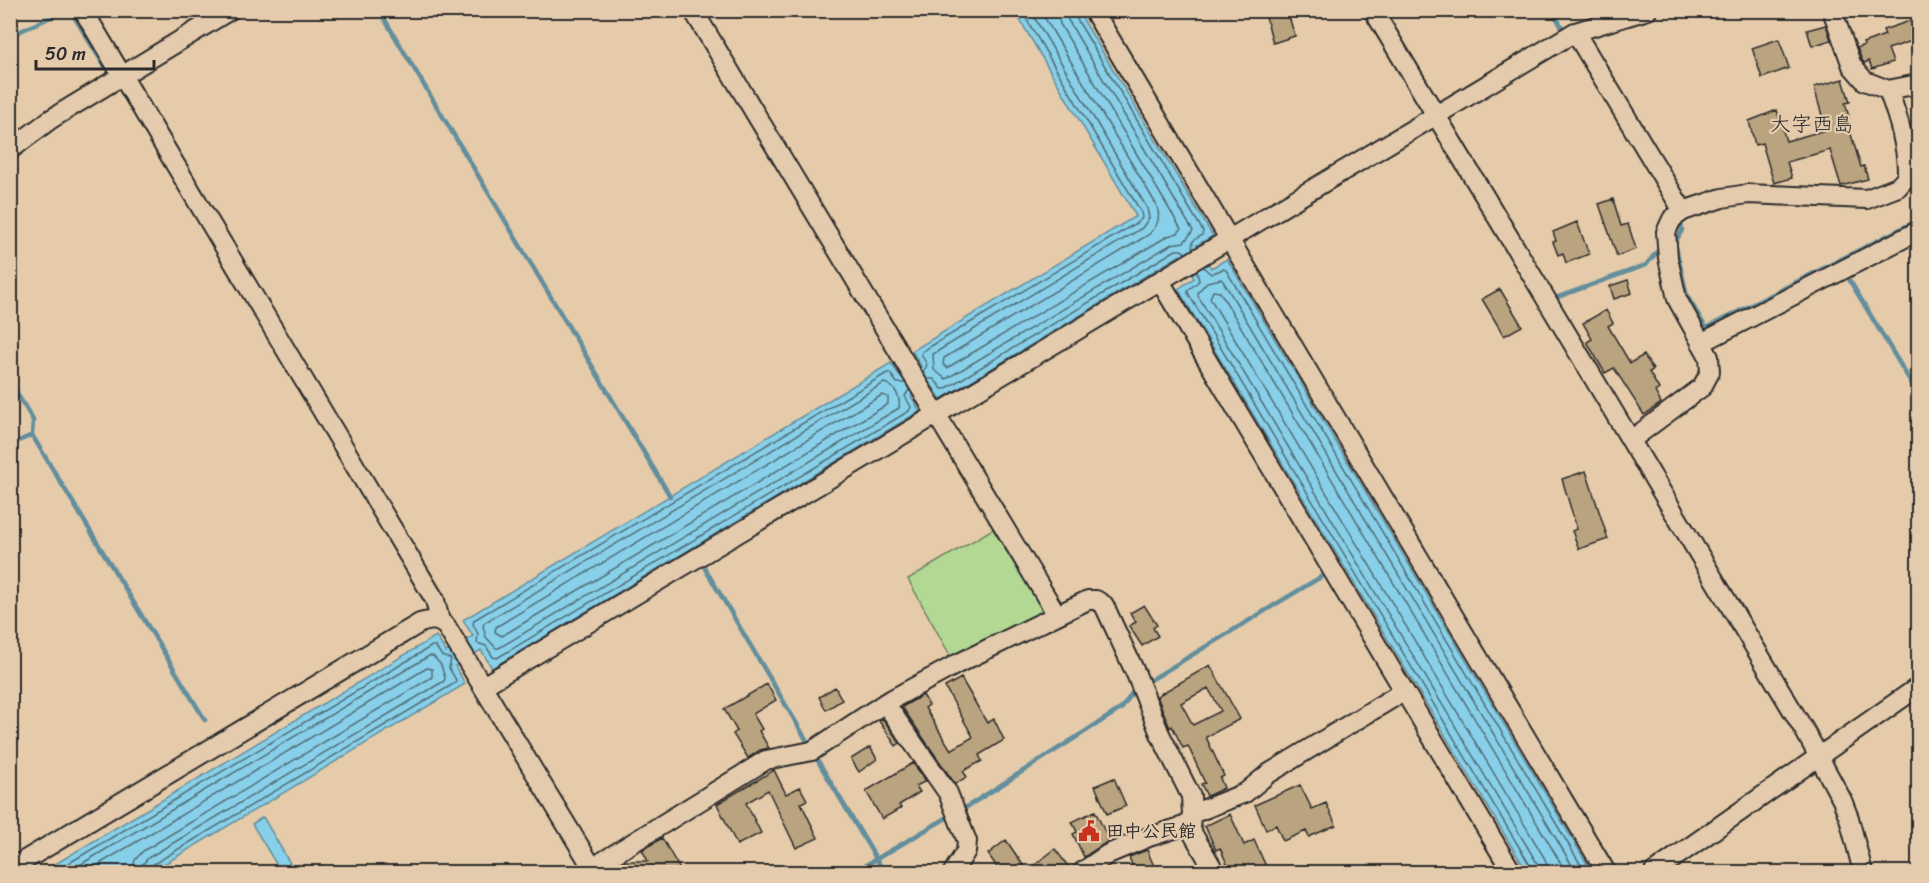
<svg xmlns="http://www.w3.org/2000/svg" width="1929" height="883" font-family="Sriracha,'Klee One',sans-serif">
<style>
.green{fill:#b2d894;stroke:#6e8260;stroke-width:1.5}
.water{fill:#88d0e9;stroke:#638e9d;stroke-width:1.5}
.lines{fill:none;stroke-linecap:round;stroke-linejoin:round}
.shore{stroke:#506d77;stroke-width:1.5}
.stream{stroke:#638e9d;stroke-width:4.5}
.building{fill:#baa37f;stroke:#2b2b2b;stroke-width:1.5;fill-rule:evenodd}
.minor-casing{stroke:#2b2b2b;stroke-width:22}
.minor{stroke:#e5cbad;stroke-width:18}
.labels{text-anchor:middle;stroke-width:4.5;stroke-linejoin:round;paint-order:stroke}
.poi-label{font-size:18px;font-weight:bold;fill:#2b2b2b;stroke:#e5cbad;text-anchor:start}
.quarter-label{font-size:21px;fill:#2b2b2b;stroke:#e5cbad}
</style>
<rect width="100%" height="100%" fill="#e5cba9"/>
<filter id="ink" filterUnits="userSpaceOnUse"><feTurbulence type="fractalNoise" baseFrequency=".0167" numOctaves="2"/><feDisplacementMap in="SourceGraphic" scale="12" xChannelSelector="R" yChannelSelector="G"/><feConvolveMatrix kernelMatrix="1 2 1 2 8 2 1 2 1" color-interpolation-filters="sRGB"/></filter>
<g filter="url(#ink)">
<!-- green -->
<path class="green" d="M993,529L1045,614L952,659L908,579Z"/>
<!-- water -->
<path class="water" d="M1014,10L1078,11L1213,236L1197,245L1211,268L1227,259L1592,872H1527L1178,289L1194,278L1180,255L941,399L931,384L911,396L920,411L492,668L481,650L455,666L465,684L151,872H42L436,636L446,652L473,636L463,620L891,363L901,378L921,366L912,351L1136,216Z
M263,817L295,872H281L252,824Z"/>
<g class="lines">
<!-- shore -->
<path class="shore" d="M1030,10L1147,208L1149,218L1142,228L933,354L934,370L946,379L1172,244L1184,242L1193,231L1068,20L1066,10
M1040,10L1156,204C1161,216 1158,227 1148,235L944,358L943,364L947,368L1168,236L1178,233L1181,229L1060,24L1057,10
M1074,10L1075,16L1203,231L1202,235L1193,241L1192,249
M1203,267L1211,274L1223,269L1226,270L1585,872
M1197,271L1199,281L1188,290V293L1531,867L1532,872
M923,372L927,365L921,354L923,351L1138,222L1142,218L1141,212L1021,10
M927,379H934L942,389H945L1176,250H1181L1186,253
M884,383C895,386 901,397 899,408L499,648H496L486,637L483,626L484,623Z
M905,383H897L890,373H887L474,620L473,624L478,634L477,643L486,646L493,657L497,658L909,411L911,407L905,396L909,390
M882,395L888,397V404L502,636L495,632L496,627Z
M54,872L432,646H435L442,656L451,659L449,668L456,680L455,683L152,865L149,872
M68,872L429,656H433L441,665L445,678L444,681L148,858L143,864L141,872
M86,872L427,668L432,669V677L143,851L135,860L132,872
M1540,872L1537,863L1198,296V292L1207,282L1221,279L1223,281L1576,872
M1549,872L1545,859L1210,298L1213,291L1220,292L1566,872"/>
<!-- stream -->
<path class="stream" d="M70,10L105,67
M379,10L670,496
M1552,10L1563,29
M10,36L66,10
M1681,224L1682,230L1675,243L1687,296L1706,328L1918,220
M1850,281L1918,394
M1558,297L1646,265L1661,247
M10,382L33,420L32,435
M10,445L32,435L205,720
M703,565L807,741
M1149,681L1324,575
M818,761L884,872
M965,808L1122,708L1134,690
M854,872L948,817"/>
</g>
<!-- building -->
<path class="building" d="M1264,10H1287L1295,36L1273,43Z
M1913,20L1918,39L1888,49L1893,62L1872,69L1869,61L1864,63L1862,60L1857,48L1864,45L1863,43L1885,35L1883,30Z
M1826,25L1831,40L1812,46L1807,30Z
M1779,39L1789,68L1762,78L1752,48Z
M1843,79L1850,102L1845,103L1849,117L1846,118L1861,167L1864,166L1868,179L1841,186L1830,150L1787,162L1792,178L1774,183L1762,143L1755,145L1749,121L1777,110L1786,141L1826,130L1814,87Z
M1613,199L1621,226L1628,224L1636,249L1617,256L1599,204Z
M1577,222L1589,254L1566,263L1563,253L1558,255L1553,242L1556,241L1553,232Z
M1628,280L1632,293L1614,299L1610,286Z
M1500,289L1522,326L1504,336L1482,299Z
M1606,310L1613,323L1608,326L1630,363L1644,355L1653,370L1649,372L1659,389L1655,392L1661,403L1644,415L1614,368L1605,373L1587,342L1592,339L1583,323Z
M1586,471L1608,539L1579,549L1572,531L1577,529L1562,479Z
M1144,605L1157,625L1153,628L1158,636L1142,646L1129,626L1136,622L1130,613Z
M1210,665L1240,719L1206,737L1224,776L1220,778L1224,788L1207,796L1201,784L1205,783L1188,746L1183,748L1172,726L1170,728L1157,696ZM1208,688L1221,711L1193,725L1181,703Z
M961,678L987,723L994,719L1004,740L979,755L982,761L963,771L967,777L955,784L902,707L923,695L929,705L925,708L951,750L973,737L945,687Z
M767,684L776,700L753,714L762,729L759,731L769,748L760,750L748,758L733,734L737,731L724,709Z
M835,687L842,700L826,710L819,697Z
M883,719L900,743L896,746L879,721Z
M870,747L877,759L859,772L851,759Z
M913,763L926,781L916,786L920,792L899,805L901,808L882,819L866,791Z
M774,770L786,794L800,787L807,800L801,803L818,838L796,848L768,790L746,803L761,833L737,845L717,804Z
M1114,778L1126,806L1107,814L1095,786Z
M1300,785L1312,809L1326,803L1336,825L1309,837L1306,831L1283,841L1276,825L1266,830L1255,805Z
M1095,811L1108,838L1106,840L1107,842L1084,857L1073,834L1077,832L1072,822Z
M1230,814L1244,845L1254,840L1269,873H1231L1220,848L1216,850L1205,826Z
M662,838L682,873H620V864L625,861H648L642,850Z
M1006,840L1027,871L1055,849L1071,870V873H1001L988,854Z
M1147,850L1157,873H1135L1129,857Z"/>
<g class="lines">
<defs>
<path id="minor" d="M83,10L435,600L440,621
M693,10L1057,615
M1093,10L1606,872
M1373,10L1806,733L1842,800L1849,818L1863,872
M1832,10L1852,66L1865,81L1888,90L1918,84
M1575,32L1683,211
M10,150L51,119L230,10
M1160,281L1512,872
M1701,343L1918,231
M1631,440L1702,387L1710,372L1709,357L1677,299L1668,258L1666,232L1672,219L1683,211L1722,198L1748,194L1867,199L1898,187L1907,177C1908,148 1898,117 1888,90
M483,686L1575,32L1648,10
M885,703L948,793L967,841L966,851L953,872
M1192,814L1245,793L1268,774L1404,691
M592,868L766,760L812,751L885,703L957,664L1088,600H1096L1104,605L1136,674L1160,734L1191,796L1192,814L1190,824L1193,834L1215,872
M10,869L420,623C431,620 437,618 446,626L595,872
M1082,872L1108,854L1149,837L1190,824
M1654,872L1918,687"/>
</defs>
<!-- minor casing -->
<use href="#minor" class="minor-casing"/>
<!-- minor -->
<use href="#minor" class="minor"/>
</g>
</g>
<!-- icons -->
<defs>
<symbol id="civic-bare" viewBox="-9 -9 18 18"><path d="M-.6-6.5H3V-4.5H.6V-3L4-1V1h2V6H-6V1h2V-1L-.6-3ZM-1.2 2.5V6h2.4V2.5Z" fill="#c8321e" stroke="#e5cbad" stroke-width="2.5" paint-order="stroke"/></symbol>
</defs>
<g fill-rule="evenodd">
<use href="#civic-bare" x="1074" y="816" width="30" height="30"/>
</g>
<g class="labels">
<!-- poi labels -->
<g class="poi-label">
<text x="1106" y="837">田中公民館</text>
</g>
<!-- quarter labels -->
<g class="quarter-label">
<text x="1812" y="131">大字西島</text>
</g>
</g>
<!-- margin -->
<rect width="1929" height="883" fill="none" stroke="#e5cbad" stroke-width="36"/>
<rect x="18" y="18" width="1893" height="847" fill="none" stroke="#2b2b2b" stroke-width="2" filter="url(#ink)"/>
<!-- scale -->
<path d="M36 60v9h118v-9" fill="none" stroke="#2b2b2b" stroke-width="3"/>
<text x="45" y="60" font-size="18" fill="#2b2b2b" stroke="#e5cbad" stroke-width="4.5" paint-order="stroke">50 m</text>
</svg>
